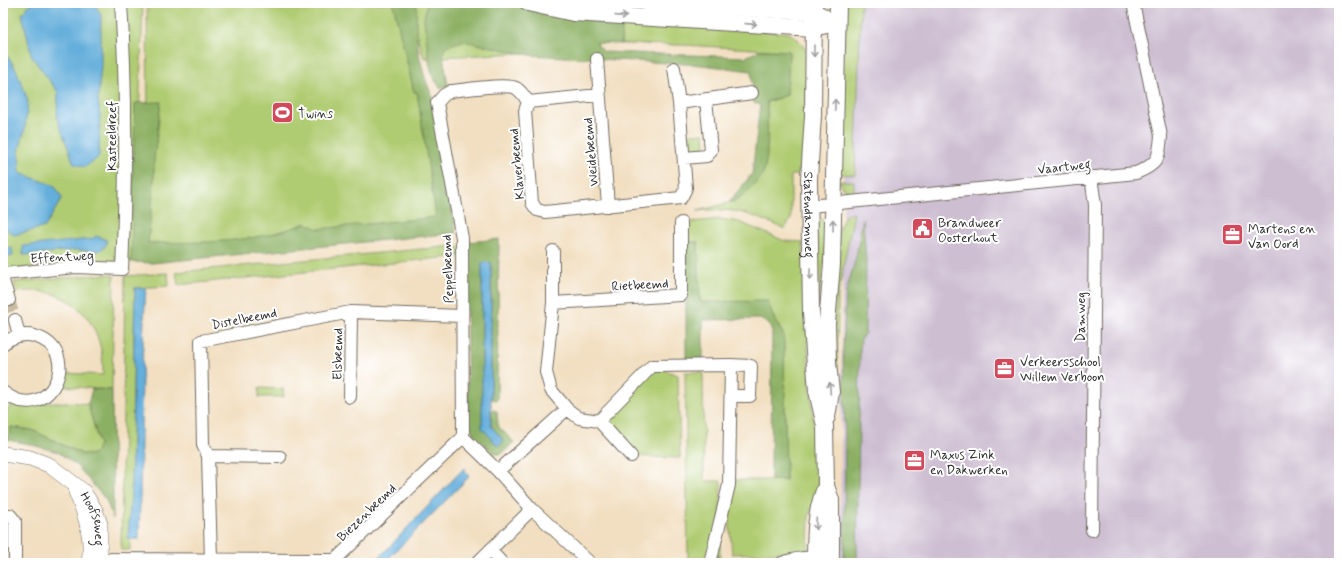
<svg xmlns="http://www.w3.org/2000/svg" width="1342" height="566" font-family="Mynerve,sans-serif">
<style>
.industrial{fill:#cdbed2}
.green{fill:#b0cc72;stroke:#6e7c4e}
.forest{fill:#8cb064;stroke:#5c6e48}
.water{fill:#63aedb;stroke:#476c83}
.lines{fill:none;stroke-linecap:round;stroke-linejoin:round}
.minor-tunnel{stroke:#cabba3;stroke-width:12;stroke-dasharray:12 6;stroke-linecap:butt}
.minor-casing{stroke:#716a60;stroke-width:14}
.tertiary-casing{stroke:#716a60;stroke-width:16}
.secondary-casing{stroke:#716a60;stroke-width:18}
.minor{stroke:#fff;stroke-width:12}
.tertiary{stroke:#fff;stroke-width:15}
.secondary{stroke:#fff;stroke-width:16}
.oneway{stroke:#a0a0a0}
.labels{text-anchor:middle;stroke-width:4;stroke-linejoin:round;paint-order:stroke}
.poi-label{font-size:13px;fill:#2b2b2b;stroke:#fff;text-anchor:start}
.street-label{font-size:13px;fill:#2b2b2b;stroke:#fff}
</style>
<rect width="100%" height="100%" fill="#fff"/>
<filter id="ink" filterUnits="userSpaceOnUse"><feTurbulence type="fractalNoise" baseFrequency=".025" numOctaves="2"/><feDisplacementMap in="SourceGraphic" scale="8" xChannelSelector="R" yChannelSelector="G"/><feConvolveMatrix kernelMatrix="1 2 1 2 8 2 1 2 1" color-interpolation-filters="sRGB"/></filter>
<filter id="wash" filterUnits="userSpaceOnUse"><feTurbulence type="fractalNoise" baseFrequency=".012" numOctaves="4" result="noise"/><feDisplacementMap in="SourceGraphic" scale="16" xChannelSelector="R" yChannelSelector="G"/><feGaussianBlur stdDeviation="0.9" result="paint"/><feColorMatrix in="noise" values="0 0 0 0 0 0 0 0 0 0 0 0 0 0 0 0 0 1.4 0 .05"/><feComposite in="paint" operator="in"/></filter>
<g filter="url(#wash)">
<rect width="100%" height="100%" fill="#f2dfc1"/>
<!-- industrial -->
<path class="industrial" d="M845,3H1339V563H840Z"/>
<!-- green -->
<path class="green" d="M3,3H143L134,261L3,270Z
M147,3H395L414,92H417L427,151L442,222L150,255L148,243L149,225Z
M407,3H474L557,51L424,58Z
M846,3H861L855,175L839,174Z
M622,22L789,33L798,39L807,52L806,175H791V219L785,229C750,214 736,207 697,211L736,201L748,191L763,173L766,157L767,102L787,95L789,51L682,45L621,44Z
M704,133L705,150L687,152L685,135Z
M839,181H854V194L842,188Z
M854,213L838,295L837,388L832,354L839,228L845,215Z
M821,218L825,222C827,248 823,274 819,299L816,226Z
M720,219L739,222L785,241L803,242L809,368L819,486L809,515L808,552L732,554L729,517L735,480H786L784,345L783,334L773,315L700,302L698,242H686L684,223Z
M454,246L459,247L461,256L178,285L176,272Z
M168,273L169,286L135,288L131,493L128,539H130V550H121L125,276Z
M107,274L114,275L112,390L63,386L65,373L103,375C104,339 90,306 53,294C41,290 28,291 16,292L14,282Z
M652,366L678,375L680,458L631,456L599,421Z
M685,372H703L704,481H721L720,557L688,559Z
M259,388L283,389L284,397H259Z
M67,402L88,404L99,444L96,452L90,455L82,454L32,430L11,427L8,440H3V420L11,404Z"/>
<!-- forest -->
<path class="forest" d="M393,3H417C417,9 416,16 416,22C416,48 423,79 435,102L456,233L152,263L131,262L135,103L161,102L154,160V183L148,243C204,242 253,244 306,223L318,229L436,217L417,92H414Z
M427,3H509L531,10L622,22L621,44L596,43L604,52L746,57L760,50L789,51L787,95L767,102C767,120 770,158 763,173C758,185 742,199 729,202L752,174L760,105L754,103L751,71L702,65L530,55L463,41L446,46L443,54L448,86L441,88L433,78L429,61L424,19Z
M863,218L866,262L865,333L861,339L860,350L857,563H844L845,438L843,349L846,292L856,257Z
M499,239L497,400L491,399V263H482V428L498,446L504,441L491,426V410L497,411L498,426L514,442L502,454H494L472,432L471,425H468L466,244L468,242Z
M686,242H698L700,302L768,301L774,319L783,334L784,345L786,480H771L772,331L769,324L760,319L703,320V361H686Z
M92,389L112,390L113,519L106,500L77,466L58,452L25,443L8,440L11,427L32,430L82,454L90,455L96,452L99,444L88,404Z"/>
<!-- water -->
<path class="water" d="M34,3H94L101,15V66L98,98L100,116L99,157L85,167L74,164L57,118L58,92L32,57L22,14L28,6Z
M3,45L4,51L16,69L28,101L25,128L19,151L20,173L55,186L62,198L45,227L14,235L3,227Z
M96,236L107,240L105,247L98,251L77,250L23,255V246L92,239Z
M12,248L13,256L3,257V249Z
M491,262V426L504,441L498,446L482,428V263Z
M135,288H146C140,372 142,455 139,539H128L131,493Z
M464,468L469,477L384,563H374Z"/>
</g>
<g filter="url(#ink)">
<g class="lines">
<!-- minor-tunnel -->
<path class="minor-tunnel" d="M9,300L15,320"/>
<defs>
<path id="minor" d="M597,59L608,206
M674,68L679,103
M528,102L599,95
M684,158L707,156L711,150L706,99
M1091,177L1095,205L1092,530
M810,206L1136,173C1158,164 1159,159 1161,136L1133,3
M553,251V303L546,372L551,390L567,409L579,418L599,421L631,456
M3,274L76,267L122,269C126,180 127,92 121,3
M3,281L9,300
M553,303L681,295V223
M15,320L19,335
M3,344C11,337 23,333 34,336C86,350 49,429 3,392
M731,396H750L751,366L731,365
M350,397L351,312
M599,421L652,366L731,365L729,485L710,563
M463,437L462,238L437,103L444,95L451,91C465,90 504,83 516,88C521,91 525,97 528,102L525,111L532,203L537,210L545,212L681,198L686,188L679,103L752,93
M208,456L280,457
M498,471L567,409
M3,515H10L15,521V563
M490,550L502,563
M91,559L335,560L463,437L498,471L532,509L590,563
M211,559L208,456L203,445L201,341L351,312L462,316
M477,563L532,509
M782,563C794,559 809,555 822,560"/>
<g id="tertiary">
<path id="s1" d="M3,454L30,458L49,465L83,491L95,510L100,524V563"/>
<path d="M76,492C86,515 93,538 89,563"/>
</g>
<g id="secondary">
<path d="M528,3L573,13L814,28L837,23"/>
<path d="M647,3L814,12L823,16"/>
<path id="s2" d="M814,3L813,115L809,179L811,313L817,391L825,426L826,486L831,500V563"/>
<path d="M827,417L831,392L828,363L827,323L832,264L838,3"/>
<path d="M815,563C815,536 815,511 826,486"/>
</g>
</defs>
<!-- minor casing -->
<use href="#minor" class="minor-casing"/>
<!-- tertiary casing -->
<use href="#tertiary" class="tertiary-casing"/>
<!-- secondary casing -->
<use href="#secondary" class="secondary-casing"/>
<!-- minor -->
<use href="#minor" class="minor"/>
<!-- tertiary -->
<use href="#tertiary" class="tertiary"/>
<!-- secondary -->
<use href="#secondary" class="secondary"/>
</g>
<!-- one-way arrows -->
<defs><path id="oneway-shaft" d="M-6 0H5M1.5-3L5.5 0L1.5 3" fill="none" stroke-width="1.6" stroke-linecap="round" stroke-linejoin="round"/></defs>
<g class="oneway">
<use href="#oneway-shaft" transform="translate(621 16) rotate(4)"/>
<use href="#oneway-shaft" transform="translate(751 24) rotate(4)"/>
<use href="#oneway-shaft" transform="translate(814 51) rotate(90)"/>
<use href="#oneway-shaft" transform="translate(835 105) rotate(-89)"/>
<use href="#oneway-shaft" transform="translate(833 225) rotate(-91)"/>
<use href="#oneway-shaft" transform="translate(810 274) rotate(90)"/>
<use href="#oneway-shaft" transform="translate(830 388) rotate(-93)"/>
<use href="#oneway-shaft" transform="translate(816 524) rotate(93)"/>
</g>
</g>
<!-- icons -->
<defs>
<symbol id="stadium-square" viewBox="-11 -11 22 22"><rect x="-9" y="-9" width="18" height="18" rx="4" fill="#d1495b" stroke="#fff"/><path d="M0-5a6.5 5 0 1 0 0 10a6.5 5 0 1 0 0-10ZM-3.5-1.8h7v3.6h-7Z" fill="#fff"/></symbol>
<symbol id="civic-square" viewBox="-11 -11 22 22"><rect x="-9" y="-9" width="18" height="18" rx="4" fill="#d1495b" stroke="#fff"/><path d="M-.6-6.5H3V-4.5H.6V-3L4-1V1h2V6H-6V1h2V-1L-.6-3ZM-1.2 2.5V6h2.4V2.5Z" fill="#fff"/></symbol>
<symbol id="office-square" viewBox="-11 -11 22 22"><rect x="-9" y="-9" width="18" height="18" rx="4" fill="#d1495b" stroke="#fff"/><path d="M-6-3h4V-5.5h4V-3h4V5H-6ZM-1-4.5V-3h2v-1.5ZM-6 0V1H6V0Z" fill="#fff"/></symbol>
</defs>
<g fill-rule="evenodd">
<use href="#stadium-square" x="270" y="100" width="25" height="25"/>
<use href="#civic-square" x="910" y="216" width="25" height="25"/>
<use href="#office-square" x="1220" y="222" width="25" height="25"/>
<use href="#office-square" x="992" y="356" width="25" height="25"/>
<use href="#office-square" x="902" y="448" width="25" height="25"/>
</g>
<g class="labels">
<!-- poi labels -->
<g class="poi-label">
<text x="298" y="118">Twins</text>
<text x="938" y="227">Brandweer<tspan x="938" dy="15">Oosterhout</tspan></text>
<text x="1248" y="233">Martens en<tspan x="1248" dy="15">Van Oord</tspan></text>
<text x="1020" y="366">Verkeersschool<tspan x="1020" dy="15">Willem Verboon</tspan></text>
<text x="930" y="459">Maxus Zink<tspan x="930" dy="15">en Dakwerken</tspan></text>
</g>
<!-- street labels -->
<g class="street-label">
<text transform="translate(111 136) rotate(-90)" y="5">Kasteeldreef</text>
<text transform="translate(590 152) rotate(-95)" y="5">Weidebeemd</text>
<text transform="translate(516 164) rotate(-95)" y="5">Klaverbeemd</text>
<text transform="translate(1064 166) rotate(-6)" y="5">Vaartweg</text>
<text dy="5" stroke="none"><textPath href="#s2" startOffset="212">Statendamweg</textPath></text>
<text transform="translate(62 256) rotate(-3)" y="5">Effentweg</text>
<text transform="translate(447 269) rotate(-92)" y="5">Peppelbeemd</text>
<text transform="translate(640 284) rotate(-3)" y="5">Rietbeemd</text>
<text transform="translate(1080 317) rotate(-90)" y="5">Damweg</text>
<text transform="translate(244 318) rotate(-11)" y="5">Distelbeemd</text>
<text transform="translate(337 354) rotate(-89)" y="5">Elsbeemd</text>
<text transform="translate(366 512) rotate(-44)" y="5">Biezenbeemd</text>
<text dy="5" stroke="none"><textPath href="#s1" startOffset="121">Hoofseweg</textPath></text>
</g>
</g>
<!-- margin -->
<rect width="1342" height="566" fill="none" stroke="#fff" stroke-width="16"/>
</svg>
